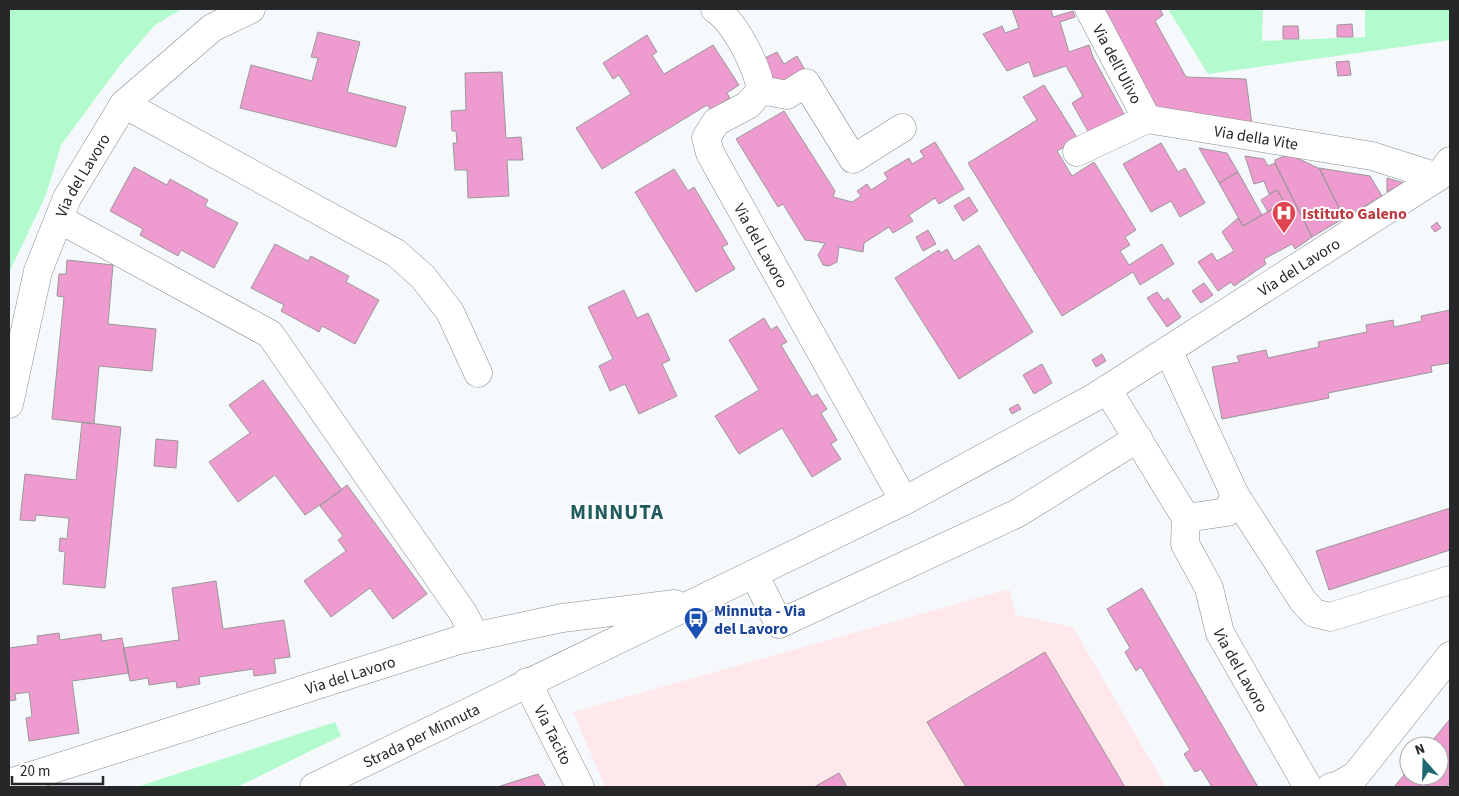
<svg xmlns="http://www.w3.org/2000/svg" width="1459" height="796" font-family="'Source Sans 3',sans-serif">
<style>
.education{fill:#fee8eb}
.green{fill:#b3facf}
.building{fill:#ee9ccf;stroke:#9b9799}
.lines{fill:none;stroke-linecap:round;stroke-linejoin:round}
.minor-casing{stroke:#878b8d;stroke-width:29}
.minor{stroke:#fff;stroke-width:28}
.labels{text-anchor:middle;stroke-width:4;stroke-linejoin:round;paint-order:stroke}
.street-label{font-size:16px;fill:#262728;stroke:#fff}
.health-label{font-size:16px;font-weight:bold;fill:#be3a42;stroke:#fff;text-anchor:start}
.transit-label{font-size:16px;font-weight:bold;fill:#164399;stroke:#fff;text-anchor:start}
.district-label{font-size:21px;font-weight:bold;letter-spacing:1px;fill:#205b5f;stroke:#fff}
</style>
<rect width="100%" height="100%" fill="#f5f9fc"/>
<!-- education -->
<path class="education" d="M1009,589L1016,615L1073,627L1166,787H605L573,712Z"/>
<!-- green -->
<path class="green" d="M9,9H182L155,25L121,64L61,145L46,195L9,273Z
M1168,9H1263L1262,41L1365,37V9H1450V40L1208,74Z
M335,722L341,736L237,787H137Z"/>
<!-- building -->
<path class="building" d="M1012,9H1051L1053,17L1073,11L1075,17L1060,22L1069,52L1089,45L1093,57L1124,114L1089,133L1072,103L1083,96L1066,66L1034,77L1029,62L1007,71L983,34L1002,26L1005,33L1019,28Z
M1100,9H1160L1163,15L1155,21L1186,77L1246,79L1252,125L1154,115Z
M1352,24L1353,37H1337V25Z
M1283,26H1298L1299,39H1283Z
M318,32L360,42L347,92L406,107L396,147L240,108L251,65L312,81L318,58L311,57Z
M647,35L657,52L652,55L664,74L713,45L739,85L727,93L730,98L711,110L707,105L602,169L576,128L631,94L619,75L613,79L603,63Z
M777,52L784,64L797,56L805,70L777,85L763,59Z
M1349,61L1351,75L1338,76L1336,62Z
M502,72L506,138L521,137L523,160H507L509,196L468,198L467,170H455L453,143H457L456,131H452L451,111L466,110L465,73Z
M1044,85L1078,139L1057,151L1072,176L1094,162L1136,230L1125,237L1130,245L1120,251L1129,265L1162,244L1174,264L1140,285L1133,272L1062,316L968,163L1037,120L1023,97Z
M784,111L835,191L833,197L852,202L861,196L857,191L867,184L871,190L888,179L884,173L909,158L912,164L924,157L920,151L935,142L964,189L939,204L935,198L909,215L913,221L893,233L889,227L864,243L863,252L839,247L837,262L829,266L823,265L818,255L825,243L805,240L783,204L778,207L736,139Z
M1161,143L1178,172L1185,168L1205,203L1180,217L1171,201L1151,212L1123,164Z
M1199,148L1227,153L1238,172L1219,183Z
M1289,154L1320,169L1344,218L1312,237L1275,163V160Z
M1245,156L1264,159L1268,166L1275,163L1312,237L1295,249L1292,244L1264,259L1266,264L1234,286L1231,282L1218,291L1198,262L1212,253L1217,261L1234,251L1222,232L1238,218L1243,226L1274,208L1277,214L1288,208L1277,190L1269,194L1264,181L1254,184Z
M134,167L167,185L170,179L208,200L205,206L238,223L214,268L181,250L178,256L140,235L143,229L110,211Z
M1319,168L1370,176L1382,196L1344,218Z
M674,169L688,191L694,187L728,244L722,247L735,269L696,292L635,192Z
M1238,172L1262,215L1243,226L1219,183Z
M1387,178L1404,183L1387,192Z
M1277,190L1288,208L1277,214L1274,208L1268,212L1261,200Z
M969,197L978,211L963,221L954,206Z
M1437,222L1441,228L1435,232L1431,227Z
M928,230L936,244L923,251L916,237Z
M275,244L308,261L311,256L349,276L346,282L379,300L355,344L322,326L319,332L281,311L284,305L251,288Z
M979,245L1033,332L959,379L895,278L939,250L941,253L947,249L954,261Z
M67,260L113,265L108,324L156,329L152,371L99,366L94,424L52,419L64,297L57,296L59,274H66Z
M1204,283L1213,295L1201,303L1192,291Z
M624,290L637,318L648,313L670,360L662,364L677,396L639,414L625,384L610,391L599,366L613,359L588,307Z
M1157,292L1164,301L1168,298L1181,317L1167,327L1147,298Z
M1450,310V363L1431,366L1432,372L1328,393L1329,398L1222,419L1212,367L1239,362L1237,356L1266,350L1268,358L1319,347L1318,342L1367,332L1366,325L1393,320L1394,327L1422,321L1421,316Z
M764,318L771,330L777,326L787,342L781,345L812,397L817,394L827,409L821,413L837,440L831,444L841,459L812,477L782,428L739,454L715,416L759,390L729,340Z
M1102,354L1106,361L1096,367L1092,360Z
M1042,364L1052,383L1034,394L1023,375Z
M263,380L342,490L305,515L275,475L238,502L209,462L250,433L229,405Z
M1018,404L1021,409L1012,414L1009,409Z
M82,422L121,427L105,588L63,584L65,552L59,551L60,538L67,539L69,518L36,515L35,521L20,520L25,474L76,480Z
M156,439L178,441L176,468L154,466Z
M347,485L427,594L393,619L370,588L331,617L304,581L346,551L338,540L343,536L320,506Z
M1450,508V550L1329,590L1316,551Z
M216,581L223,629L284,620L290,657L274,659L276,673L254,676L253,669L199,677L200,684L177,688L176,681L149,685L148,678L130,681L123,648L179,640L172,588Z
M1142,588L1258,787H1212L1201,769L1195,772L1184,754L1190,750L1141,667L1136,671L1125,652L1130,648L1107,609Z
M59,633L60,640L101,634L102,641L122,638L129,673L72,681L79,733L29,741L26,718L32,717L29,692L15,694L16,700L9,701V648L38,644L37,636Z
M1045,652L1125,787H966L927,722Z
M1450,719V783L1446,787H1394L1409,769V776H1439V746H1428Z
M839,773L847,787H814Z
M538,774L546,787H497Z"/>
<g class="lines">
<defs>
<g id="minor">
<path id="s1" d="M715,9C735,22 757,66 761,90L748,105L716,122L706,138L710,153L904,501"/>
<path id="s2" d="M1089,9L1147,119"/>
<path d="M761,90L787,95L806,83L853,159L902,128"/>
<path d="M124,104L396,253L423,277L450,312L478,373"/>
<path id="s3" d="M1077,152L1147,119L1372,156L1438,177"/>
<path d="M59,219L270,334L463,613L475,636"/>
<path d="M1107,389L1186,518L1227,512L1235,495L1168,350"/>
<path id="s4" d="M9,404L38,271L67,198L124,104L212,28L251,9"/>
<path d="M1235,495L1303,601L1314,613L1330,617L1450,580"/>
<path id="s5" d="M1186,518L1185,544L1209,588L1220,633L1308,787"/>
<path d="M754,574L779,624L1018,513L1138,438"/>
<path id="s6" d="M527,682L580,787"/>
<path id="s7" d="M9,783L459,640L562,618L675,604"/>
<path id="s8" d="M314,787L904,501L1095,397L1438,177L1450,161"/>
<path d="M1331,787L1339,785L1356,775L1450,656"/>
</g>
</defs>
<!-- minor casing -->
<use href="#minor" class="minor-casing"/>
<!-- minor -->
<use href="#minor" class="minor"/>
</g>
<!-- icons -->
<defs>
<symbol id="hospital-pin" viewBox="-11 -11 22 30"><path d="M0 17L-7.5 6A9.5 9.5 0 1 1 7.5 6Z" fill="#e0444e" stroke="#fff"/><path d="M-5-5h3v3.5h4V-5h3V5h-3V1.5h-4V5h-3Z" fill="#fff"/></symbol>
<symbol id="bus-pin" viewBox="-11 -11 22 30"><path d="M0 17L-7.5 6A9.5 9.5 0 1 1 7.5 6Z" fill="#1a4fb4" stroke="#fff"/><path d="M-5-6H5V4H4V6H2V4H-2V6H-4V4H-5ZM-3.5-4V0h7V-4ZM-3.5 1.2v1.5H-2V1.2ZM2 1.2v1.5H3.5V1.2Z" fill="#fff"/></symbol>
</defs>
<g fill-rule="evenodd">
<use href="#hospital-pin" x="1270" y="199" width="28" height="38"/>
<use href="#bus-pin" x="682" y="605" width="28" height="38"/>
</g>
<g class="labels">
<!-- street labels -->
<g class="street-label">
<text dy="6" stroke="none"><textPath href="#s2" startOffset="62">Via dell'Ulivo</textPath></text>
<text dy="6" stroke="none"><textPath href="#s3" startOffset="188">Via della Vite</textPath></text>
<text dy="6" stroke="none"><textPath href="#s4" startOffset="242">Via del Lavoro</textPath></text>
<text dy="6" stroke="none"><textPath href="#s1" startOffset="291">Via del Lavoro</textPath></text>
<text dy="6" stroke="none"><textPath href="#s8" startOffset="1115">Via del Lavoro</textPath></text>
<text dy="6" stroke="none"><textPath href="#s5" startOffset="165">Via del Lavoro</textPath></text>
<text dy="6" stroke="none"><textPath href="#s7" startOffset="358">Via del Lavoro</textPath></text>
<text dy="6" stroke="none"><textPath href="#s8" startOffset="119">Strada per Minnuta</textPath></text>
<text dy="6" stroke="none"><textPath href="#s6" startOffset="59">Via Tacito</textPath></text>
</g>
<!-- health labels -->
<g class="health-label">
<text x="1302" y="219">Istituto Galeno</text>
</g>
<!-- transit labels -->
<g class="transit-label">
<text x="714" y="616">Minnuta - Via<tspan x="714" dy="18">del Lavoro</tspan></text>
</g>
<!-- district labels -->
<g class="district-label">
<text x="617" y="519">MINNUTA</text>
</g>
</g>
<!-- border -->
<rect width="1459" height="796" fill="none" stroke="#262728" stroke-width="20"/>
<!-- north arrow -->
<g transform="translate(1424 761) rotate(340)"><circle r="24" fill="#ffffff" stroke="#a8a9a9"/>
<path d="M0-4L9 19L0 12L-9 19Z" fill="#1e6a70"/>
<text y="-8" font-size="14" font-weight="bold" text-anchor="middle" fill="#262728">N</text>
</g>
<!-- scale -->
<path d="M12 776v8h91v-8" fill="none" stroke="#262728" stroke-width="2.5"/>
<text x="20" y="776" font-size="15" fill="#262728" stroke="#ffffff" stroke-width="4" paint-order="stroke">20 m</text>
</svg>
